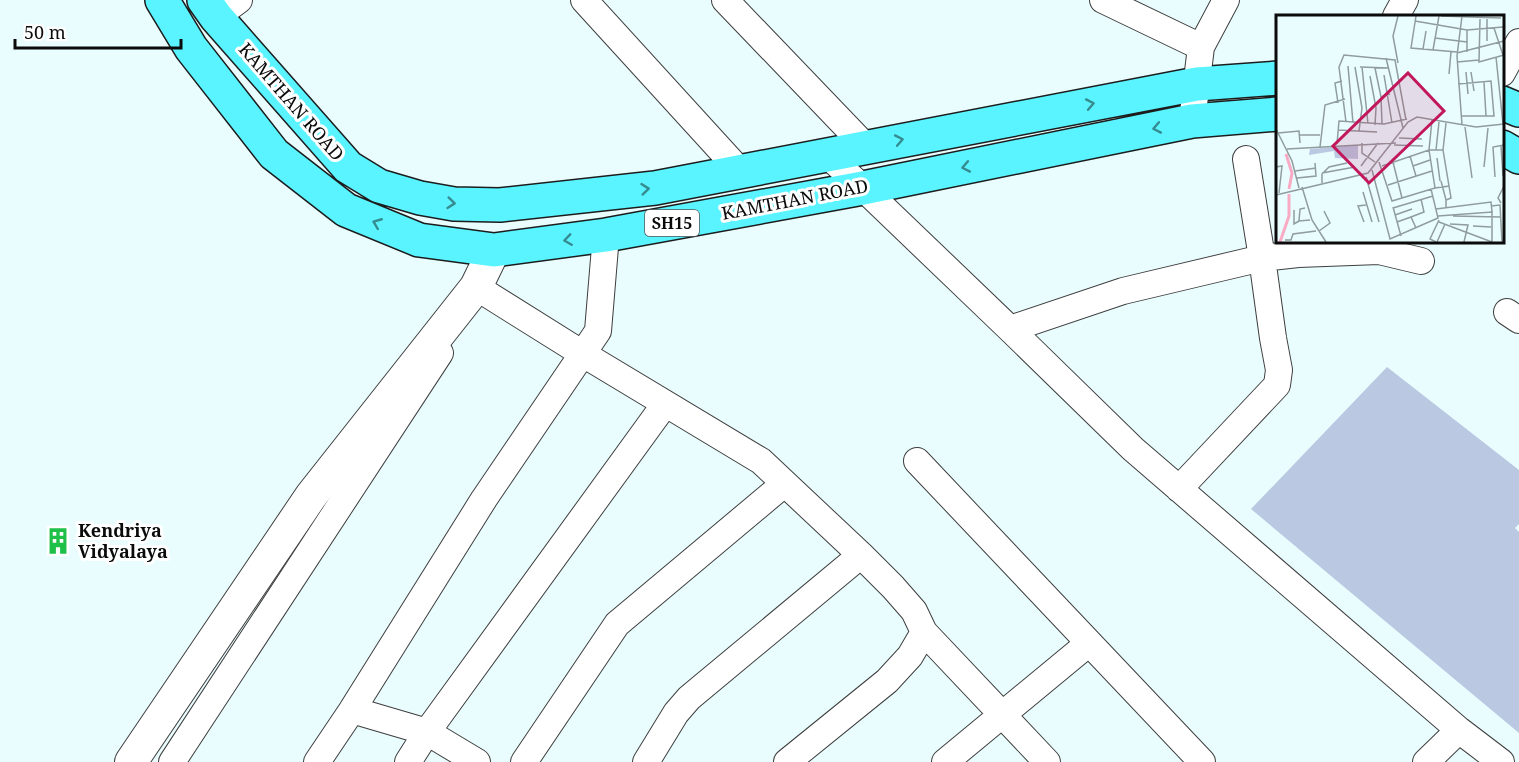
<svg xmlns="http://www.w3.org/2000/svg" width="1519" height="762" font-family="'Noto Serif',serif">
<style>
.cemetery{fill:#bac8e1}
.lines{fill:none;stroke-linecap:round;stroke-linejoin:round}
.minor-casing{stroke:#3e3e3e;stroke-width:28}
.tertiary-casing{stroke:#3e3e3e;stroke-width:34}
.primary-casing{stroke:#1c1c1c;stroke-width:36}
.minor{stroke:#fff;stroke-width:26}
.tertiary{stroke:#fff;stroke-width:32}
.primary{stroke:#59f4ff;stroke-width:33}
.oneway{stroke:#368b91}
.labels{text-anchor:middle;stroke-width:6;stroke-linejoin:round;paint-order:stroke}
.shield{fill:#fff;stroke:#545454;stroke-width:1.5}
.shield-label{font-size:16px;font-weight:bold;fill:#0b0b0b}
.street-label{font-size:18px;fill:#0b0b0b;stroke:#fff}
.poi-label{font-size:18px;font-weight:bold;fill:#0b0b0b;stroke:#fff;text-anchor:start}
.inset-river{fill:none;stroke:#f9abc4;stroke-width:3}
.inset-road{fill:none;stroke:#909c9d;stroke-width:1.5}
.view{fill:#c2185b;fill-opacity:0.15;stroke:#c2185b;stroke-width:3}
.inset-edge{fill:none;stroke:#0b0b0b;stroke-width:3}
</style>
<rect width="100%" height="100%" fill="#e9fdff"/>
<!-- cemetery -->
<path class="cemetery" d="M1387,367L1519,470V524L1515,528L1519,532V733L1251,509Z"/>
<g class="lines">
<defs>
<path id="minor" d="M584,0L740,171
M725,0L866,147
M1103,0L1201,47
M1396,16L1405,0
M216,17L239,0
M1502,73L1519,42
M1192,121L1201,47L1226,0
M826,154L863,188L1010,329L1133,449L1459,730L1501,762
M476,287L583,354L761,461L861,555L893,587L914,611L924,632L1047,762
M1507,312L1519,320
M1010,329L1123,291L1262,258L1298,254L1379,251L1421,261
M917,461L1202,762
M1179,489L1277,385L1279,370L1273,338L1262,258L1246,159
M352,710L427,732L477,762
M172,762L440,353
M317,762L352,710L484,499L598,331L606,235
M408,762L427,732L665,404
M524,762L617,624L784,484
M646,762L676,713L689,698L861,555
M787,762L887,681L910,656L924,632
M945,762L1089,643
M1426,762L1459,730"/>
<path id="tertiary" d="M131,762L311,496L476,287L494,250"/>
<path id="primary" d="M162,0L191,48L274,154L346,210L419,240L494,250L606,235L863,188L1192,121L1278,114
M204,0L216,17L348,167L379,186L420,198L454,204L500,205L655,188L1197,84L1278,78
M1502,103L1519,110
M1502,147L1519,157"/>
</defs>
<!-- minor casing -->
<use href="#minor" class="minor-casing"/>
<!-- tertiary casing -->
<use href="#tertiary" class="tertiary-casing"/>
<!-- primary casing -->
<use href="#primary" class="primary-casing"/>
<!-- minor -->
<use href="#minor" class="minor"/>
<!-- tertiary -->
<use href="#tertiary" class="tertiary"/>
<!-- primary -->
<use href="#primary" class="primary"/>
</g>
<!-- one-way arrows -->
<defs><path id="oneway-chevron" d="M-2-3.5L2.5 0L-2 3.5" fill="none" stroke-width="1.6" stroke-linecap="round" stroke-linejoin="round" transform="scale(1.5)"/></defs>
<g class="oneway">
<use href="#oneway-chevron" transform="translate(1090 104) rotate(-11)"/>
<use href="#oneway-chevron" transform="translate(1157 128) rotate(169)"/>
<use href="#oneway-chevron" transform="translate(899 140) rotate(-11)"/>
<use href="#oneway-chevron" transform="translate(966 167) rotate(169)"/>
<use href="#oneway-chevron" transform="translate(645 189) rotate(-6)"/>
<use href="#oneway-chevron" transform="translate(451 203) rotate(6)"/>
<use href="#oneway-chevron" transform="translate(377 223) rotate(-158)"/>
<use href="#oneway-chevron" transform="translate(568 240) rotate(172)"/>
</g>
<!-- icons -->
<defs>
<symbol id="building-bare" viewBox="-9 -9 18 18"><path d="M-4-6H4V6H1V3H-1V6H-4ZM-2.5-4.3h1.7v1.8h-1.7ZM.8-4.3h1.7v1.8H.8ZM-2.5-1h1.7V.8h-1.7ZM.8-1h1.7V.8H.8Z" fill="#1ec048" stroke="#fff" stroke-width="2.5" paint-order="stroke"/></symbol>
</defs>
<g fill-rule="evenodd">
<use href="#building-bare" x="39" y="522" width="38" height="38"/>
</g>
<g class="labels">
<!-- shield labels -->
<rect class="shield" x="645" y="210" width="54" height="26" rx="4.5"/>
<g class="shield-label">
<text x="672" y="229">SH15</text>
</g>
<!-- street labels -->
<g class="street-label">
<text transform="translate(291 102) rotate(49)" y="6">KAMTHAN ROAD</text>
<text transform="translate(795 200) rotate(-11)" y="6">KAMTHAN ROAD</text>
</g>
<!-- poi labels -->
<g class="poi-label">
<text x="78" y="537">Kendriya<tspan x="78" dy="21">Vidyalaya</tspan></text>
</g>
</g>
<!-- overview -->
<g transform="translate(1276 15)">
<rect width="228" height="228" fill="#e9fdff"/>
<path d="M82,130V144L59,143L58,136L33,140L34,134Z" fill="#bac8e1"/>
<path class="inset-river" d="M10,139L16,158L13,174M4,227L13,201V179"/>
<path class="inset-road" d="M122,1L117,21L122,48M140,1L135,33L181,37M165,1L225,3M204,4L203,47L228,40M139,6L191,15L227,12M218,13L227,40M159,23L191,27M211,26V4M147,34L150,16M157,35L163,1M191,37V15M181,38L228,26M220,42L227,109M110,43L127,113M181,47L203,45M72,51L77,108M79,52L86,93L83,116M84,52L113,53M86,52L92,109M99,53L105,82L114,79M190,57L192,79M195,57L198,76M173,59L175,37M108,60L116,108M94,61L100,93L99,110M208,67L210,101M182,69L215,66L218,101H185M105,82L106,109M62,88L59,68L66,66M70,107L63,52L68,40L119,45L130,105M186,110L181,41L186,1M189,112L196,163M0,114L16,146L23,173M62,115L101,117M2,118L23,116L24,128M24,120H44M123,123L146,124M86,128V138L99,147M61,129L63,106L108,109L131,104M118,130L147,131M225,131L227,161M44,132L49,90L69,84M11,134L120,128M160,135L163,107M134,141L140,161M161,143L164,166M103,147L116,186L159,173L153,135L156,105M117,147L126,183M85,151L102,128M106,151L153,135H167L170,108M137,151L154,145M0,152L6,151L3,178M208,152L212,113M96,155L114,224L162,203L155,174M19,156L40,153M46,158L79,152M90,162L103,207M219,162L217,132L228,130M21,163L40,161L39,148M165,166L170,185M46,168V159L53,152L71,148M112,170L156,156M26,172L36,205L50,227M159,173L173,171L167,135M87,177L96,207M0,180L92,158L132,107L141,102L200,112L228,109M225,188L222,183L228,171M215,191L224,190L226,227M117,192L125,221M170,192V185L175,183L173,171M29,193L24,194L23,206L34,205M117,193L157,181M160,194L215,187L216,197M18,195V209L23,206M119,200L136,194M162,201L216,197V227M177,201L224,202M135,202L148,197L145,184M88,207L82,191L90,190M121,207L135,202L140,213M163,207L216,227M174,209L192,210L188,227M197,211L215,212M43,216L54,208L48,196M9,225H15L17,219L40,216M160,227L154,224L163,205M161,227L169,209"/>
<path class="view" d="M132,58L168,96L93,168L57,131Z"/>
<rect width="228" height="228" class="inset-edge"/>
</g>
<!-- scale -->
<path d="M15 39v9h166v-9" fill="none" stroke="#0b0b0b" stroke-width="3"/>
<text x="24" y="39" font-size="18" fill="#0b0b0b" stroke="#ffffff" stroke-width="4.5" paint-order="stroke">50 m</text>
</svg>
